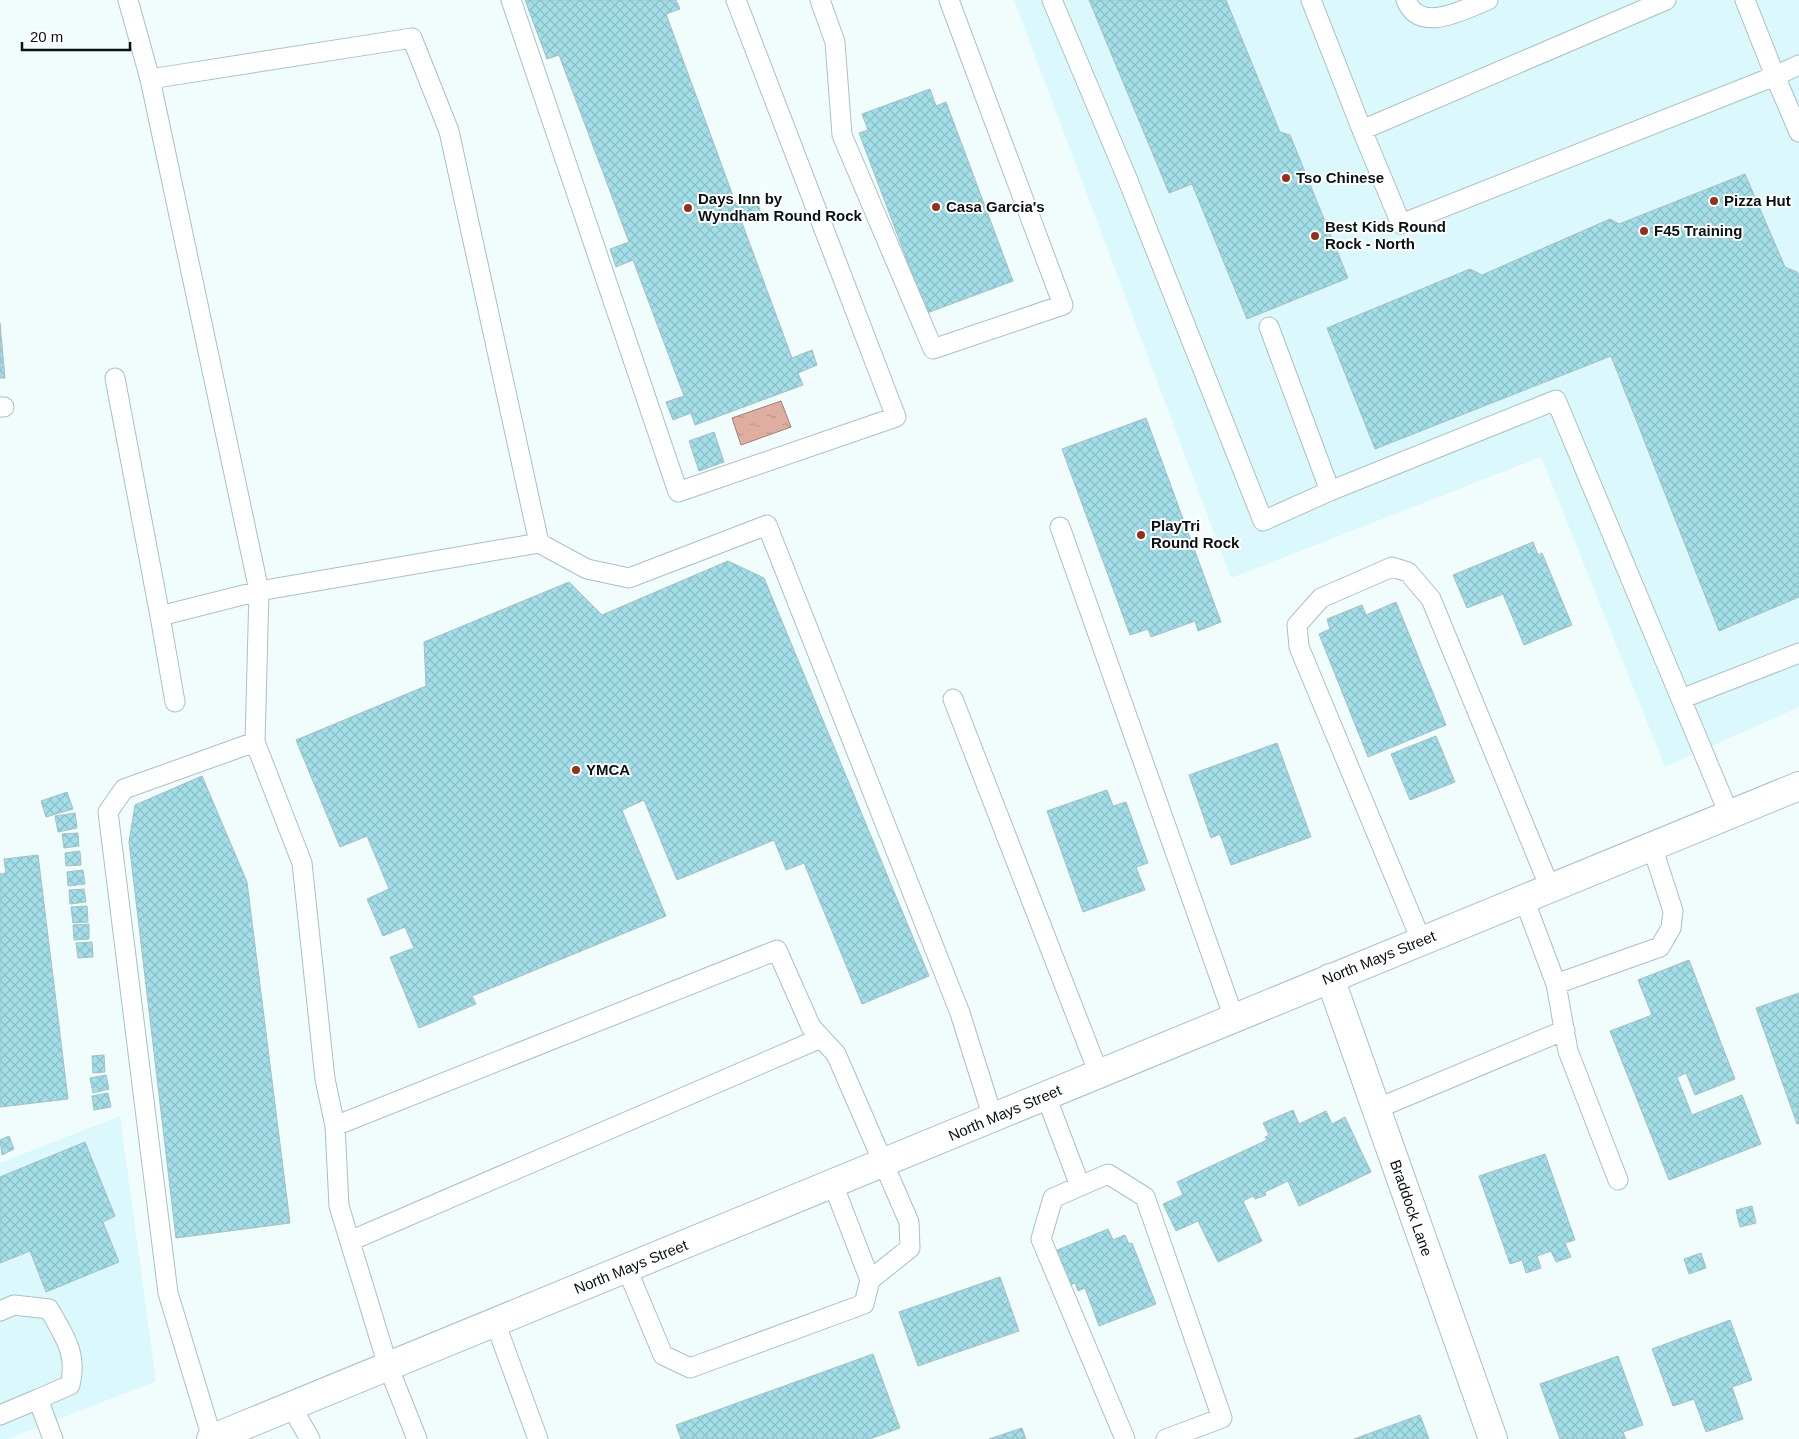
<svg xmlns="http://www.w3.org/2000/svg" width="1799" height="1439" font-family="Helvetica,sans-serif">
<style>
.built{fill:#dbf8fd}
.water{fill:url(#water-ripples);stroke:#9f7f76}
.building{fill:url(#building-cross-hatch);stroke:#a6bfc3}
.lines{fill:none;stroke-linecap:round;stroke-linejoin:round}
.service-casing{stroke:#a8c1c5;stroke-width:21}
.minor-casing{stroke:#a8c1c5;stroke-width:30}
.secondary-casing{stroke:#a8c1c5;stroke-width:30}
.service{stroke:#fff;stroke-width:19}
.minor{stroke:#fff;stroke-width:28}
.secondary{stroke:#fff;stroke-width:28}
.poi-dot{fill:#982f18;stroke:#fff;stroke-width:2}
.labels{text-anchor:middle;stroke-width:4;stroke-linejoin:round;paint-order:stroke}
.poi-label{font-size:15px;font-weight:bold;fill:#081113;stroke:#fff;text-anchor:start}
.street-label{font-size:15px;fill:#081113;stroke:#fff}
</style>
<defs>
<pattern id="water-ripples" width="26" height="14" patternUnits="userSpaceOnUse" patternTransform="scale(1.25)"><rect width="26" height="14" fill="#e0aea1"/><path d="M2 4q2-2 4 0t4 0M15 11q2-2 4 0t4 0" fill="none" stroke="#bf958a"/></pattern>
<pattern id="building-cross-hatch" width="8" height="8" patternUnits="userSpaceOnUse" patternTransform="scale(1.25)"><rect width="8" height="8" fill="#a3dfe8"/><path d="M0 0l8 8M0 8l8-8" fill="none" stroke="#8bbec6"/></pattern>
</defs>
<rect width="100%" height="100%" fill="#f1fcfd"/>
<!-- built -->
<path class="built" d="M1014,0H1799V707L1665,767L1541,457L1231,578Z
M120,1116L156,1381L8,1439H0V1163Z"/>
<!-- water -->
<path class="water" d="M781,401L791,427L741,445L732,418Z"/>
<!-- building -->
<path class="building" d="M525,0H676L680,9L666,14L736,204L755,196L761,213L741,220L792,358L812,350L817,365L798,373L803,385L695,425L691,413L673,420L666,402L684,396L633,260L616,267L610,249L629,242L559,55L547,59Z
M1089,0H1226L1280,132L1290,135L1348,278L1247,319L1192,184L1169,193Z
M930,89L936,106L946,102L1013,281L927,313L859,133L868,130L862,114Z
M1745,174L1785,267L1797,272L1799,276V597L1719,631L1611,356L1375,449L1327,328L1470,269L1482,275L1610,219L1619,224Z
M0,323L5,378H0Z
M1146,418L1221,622L1198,631L1195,621L1151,637L1148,629L1130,635L1062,449Z
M714,432L724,462L699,471L689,441Z
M1533,542L1538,555L1542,553L1572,625L1524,645L1503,594L1467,608L1453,575Z
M728,561L764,578L929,976L862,1004L804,863L786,870L774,840L677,880L644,800L622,810L666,916L472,996L476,1004L419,1028L390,957L414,948L405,927L383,936L367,899L389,889L367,836L340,847L296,740L426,686L424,642L569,582L602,615Z
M1396,602L1446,725L1368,757L1319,634L1330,629L1327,619L1362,605L1366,615Z
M1436,736L1455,782L1410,800L1391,754Z
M1277,743L1311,837L1231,865L1220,834L1211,838L1189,775Z
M202,776L247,882L290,1223L176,1238L129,842L135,805Z
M1107,790L1113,806L1126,802L1148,863L1136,867L1145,890L1083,912L1047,811Z
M67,792L73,809L46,817L41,801Z
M75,813L77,828L58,832L55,816Z
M78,833L79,846L64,848L62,834Z
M80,851L81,865L66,866L65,853Z
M38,855L68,1099L0,1107V874L6,873L4,859Z
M83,870L85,884L68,886L67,872Z
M84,889L86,902L70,904L69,890Z
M87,906L88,922L73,923L71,907Z
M89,924V939L74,940L73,925Z
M92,942L93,957L78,958L76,943Z
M1689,960L1735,1079L1695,1095L1686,1073L1677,1077L1692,1115L1742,1095L1761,1144L1669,1180L1610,1031L1652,1015L1638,980Z
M1799,993V1123L1797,1124L1756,1008Z
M104,1055L105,1072L93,1073L92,1056Z
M106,1075L109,1089L93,1093L90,1078Z
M108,1093L111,1107L94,1110L92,1096Z
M1293,1110L1299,1124L1326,1111L1332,1124L1345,1117L1371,1172L1299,1206L1288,1181L1265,1192L1266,1195L1255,1199L1253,1196L1243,1201L1262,1241L1218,1262L1198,1221L1176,1231L1163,1204L1183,1195L1177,1182L1267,1140L1265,1137L1269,1135L1263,1123Z
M9,1136L14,1149L2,1155L0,1140Z
M85,1142L115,1216L103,1222L119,1262L46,1292L30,1251L0,1263V1177Z
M1545,1154L1575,1240L1565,1243L1571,1257L1556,1262L1551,1251L1537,1256L1541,1268L1526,1273L1522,1260L1510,1264L1479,1176Z
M1752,1206L1756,1223L1740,1227L1736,1210Z
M1108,1229L1113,1240L1125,1235L1129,1244L1132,1243L1156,1304L1099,1326L1085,1288L1078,1291L1075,1283L1068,1286L1055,1251Z
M1701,1253L1706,1268L1689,1274L1684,1259Z
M1000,1277L1019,1331L918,1366L899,1312Z
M1730,1320L1752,1380L1732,1387L1743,1419L1706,1432L1694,1399L1673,1406L1652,1349Z
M873,1354L900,1428L870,1439H681L676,1425Z
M1618,1356L1643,1425L1623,1432L1626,1439H1560L1540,1384Z
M1420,1415L1429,1439H1354Z
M1022,1428L1026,1439H989Z"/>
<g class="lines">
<defs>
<path id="service" d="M128,0L150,79L259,591L255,742L302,863L325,1079L335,1126
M511,0L678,492L896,417L736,0
M820,0L835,42L842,135L933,349L1063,305L949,0
M1052,0L1127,178L1263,521L1330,491
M1311,0L1362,130L1666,0
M1406,0C1420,35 1464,9 1488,0
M1745,0L1775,76L1799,65
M1362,130L1401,224L1775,76L1799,132
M1269,327L1330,491L1556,400L1681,699
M115,378L160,616L259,591L539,543L449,131L412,38L150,79
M0,407H4
M1060,527L1234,1018
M539,543L587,569L629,578L767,525L960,1013L993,1118
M160,616L175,702
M953,699L1099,1074
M1729,814L1681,699L1799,653
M1524,899L1556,984L1568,1051L1618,1180
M1421,940L1299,647L1297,625L1321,598L1392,567L1408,572L1431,599L1550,888
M1556,984L1660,947L1671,928L1673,911L1652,846
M1046,1096L1080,1186
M1376,1109L1565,1030
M350,1241L821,1038
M627,1269L663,1355L690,1368L864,1304L870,1280L833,1184
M0,1311L14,1305L49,1309C64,1336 78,1353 70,1385L38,1399
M495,1322L538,1439
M291,1406L310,1439
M0,1415L38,1399L53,1439
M212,1438L168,1293L108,812L124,789L255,742
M417,1439L388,1366L339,1206L335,1126L777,950L811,1027L836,1054L909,1222L910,1248L870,1280
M1125,1439L1041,1239L1053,1198L1108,1174L1145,1197L1222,1418L1166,1439"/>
<path id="minor" d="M1330,978L1493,1439"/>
<path id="secondary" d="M211,1439L1799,786"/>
</defs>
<!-- service casing -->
<use href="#service" class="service-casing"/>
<!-- minor casing -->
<use href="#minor" class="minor-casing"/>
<!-- secondary casing -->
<use href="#secondary" class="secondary-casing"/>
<!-- service -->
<use href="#service" class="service"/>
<!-- minor -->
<use href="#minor" class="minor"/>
<!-- secondary -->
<use href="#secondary" class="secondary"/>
</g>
<!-- markers -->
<g class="poi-dot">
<circle cx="1286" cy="178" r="5"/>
<circle cx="1714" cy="201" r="5"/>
<circle cx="936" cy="207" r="5"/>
<circle cx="688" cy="208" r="5"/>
<circle cx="1644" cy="231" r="5"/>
<circle cx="1315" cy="236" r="5"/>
<circle cx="1141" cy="535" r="5"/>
<circle cx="576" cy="770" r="5"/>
</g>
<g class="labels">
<!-- poi labels -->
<g class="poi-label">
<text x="1296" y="183">Tso Chinese</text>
<text x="698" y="204">Days Inn by<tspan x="698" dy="17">Wyndham Round Rock</tspan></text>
<text x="1724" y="206">Pizza Hut</text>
<text x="946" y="212">Casa Garcia's</text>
<text x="1325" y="232">Best Kids Round<tspan x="1325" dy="17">Rock - North</tspan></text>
<text x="1654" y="236">F45 Training</text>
<text x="1151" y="531">PlayTri<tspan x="1151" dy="17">Round Rock</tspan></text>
<text x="586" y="775">YMCA</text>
</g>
<!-- street labels -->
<g class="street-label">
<text transform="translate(1379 958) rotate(-22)" y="5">North Mays Street</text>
<text transform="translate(1005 1113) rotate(-23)" y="5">North Mays Street</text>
<text transform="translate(1411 1208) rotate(71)" y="5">Braddock Lane</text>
<text transform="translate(631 1267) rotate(-22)" y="5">North Mays Street</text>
</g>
</g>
<!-- scale -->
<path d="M22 42v8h108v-8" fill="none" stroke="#081113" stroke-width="2.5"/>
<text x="30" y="42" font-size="15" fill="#081113" stroke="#ffffff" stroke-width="4" paint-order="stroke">20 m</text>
</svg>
